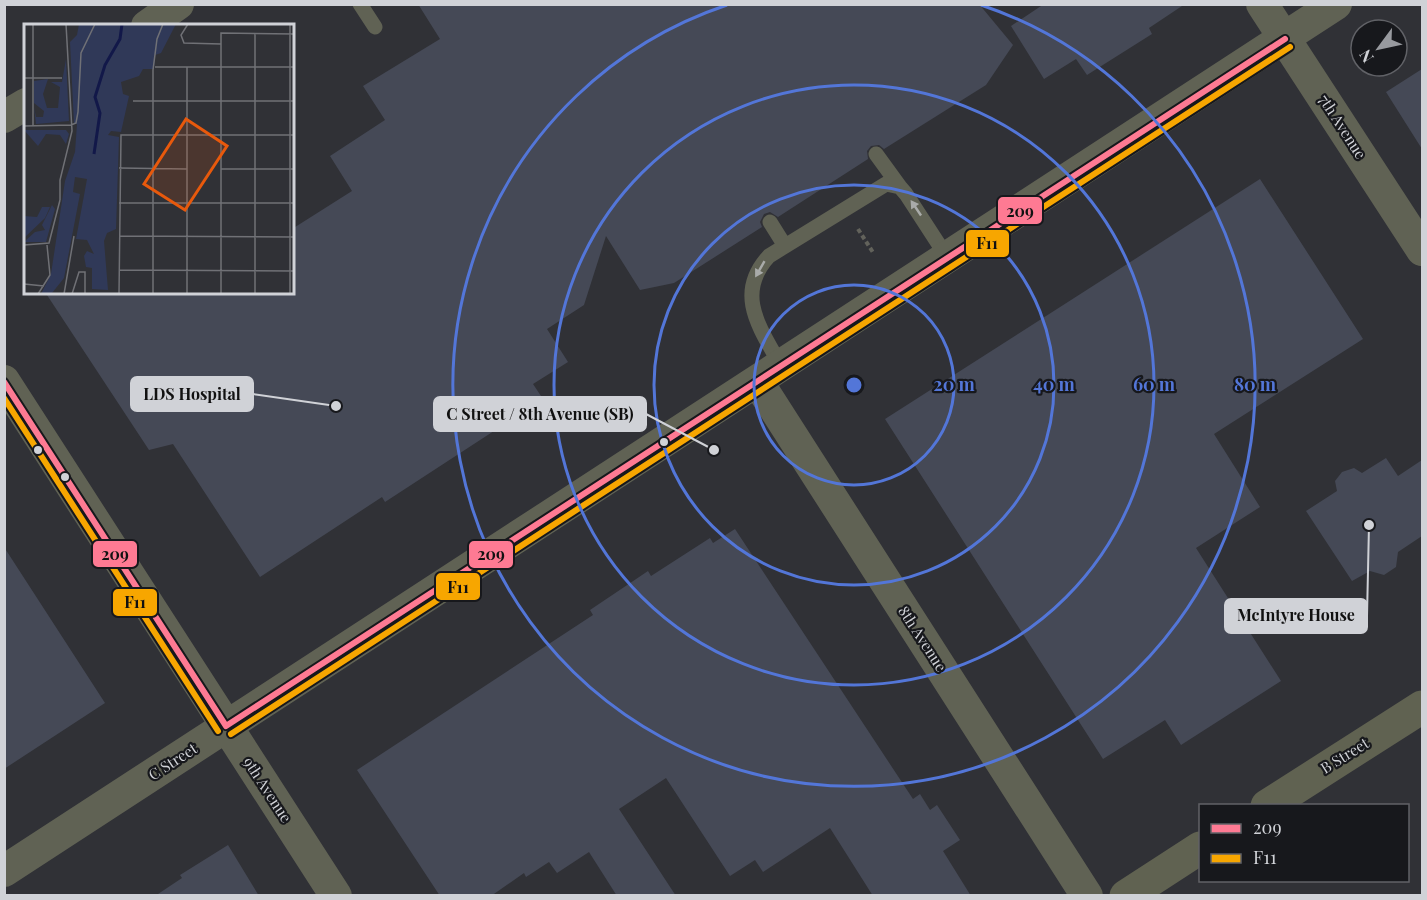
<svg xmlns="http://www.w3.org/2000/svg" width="1427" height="900" font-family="'Playfair Display',serif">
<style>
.building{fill:#454956}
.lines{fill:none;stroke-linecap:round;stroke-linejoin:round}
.path{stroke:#62625b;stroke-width:4;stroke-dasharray:4.5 3;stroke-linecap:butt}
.lane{stroke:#606254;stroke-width:15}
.street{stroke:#606254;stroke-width:32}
.secondary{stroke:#606251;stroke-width:33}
.bus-1-casing{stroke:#17181c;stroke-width:10}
.bus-2-casing{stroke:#17181c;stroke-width:10}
.bus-1{stroke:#fe7a93;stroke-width:6}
.bus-2{stroke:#f7a600;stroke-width:6}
.oneway{fill:#a9aba9}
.ring{fill:none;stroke:#5376d8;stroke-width:3}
.bus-dot{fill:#d0d2d7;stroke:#17181c;stroke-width:2}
.labels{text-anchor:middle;stroke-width:4.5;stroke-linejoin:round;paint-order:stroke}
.street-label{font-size:15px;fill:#d0d2d7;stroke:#17181c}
.inset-river{fill:none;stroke:#121849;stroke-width:3}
.inset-road{fill:none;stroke:#707176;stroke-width:1.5}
.view{fill:#e8590c;fill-opacity:0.15;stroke:#e8590c;stroke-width:3}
.inset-edge{fill:none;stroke:#d0d2d7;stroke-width:3}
.centre{fill:#5376d8;stroke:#17181c;stroke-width:3}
.ring-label{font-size:18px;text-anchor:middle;font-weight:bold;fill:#5376d8;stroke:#17181c;stroke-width:4.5;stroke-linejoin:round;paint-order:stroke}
.leader{fill:none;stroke:#d0d2d7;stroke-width:2}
.callout-dot{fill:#d0d2d7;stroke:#17181c;stroke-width:2}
.callout{fill:#d0d2d7;stroke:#d0d2d7;stroke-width:2}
.callout-label{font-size:16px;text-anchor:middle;font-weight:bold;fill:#111}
.line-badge{stroke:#17181c;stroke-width:2}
.pale-badge-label{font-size:16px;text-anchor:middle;font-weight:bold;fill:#111}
</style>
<rect width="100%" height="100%" fill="#303136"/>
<!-- building -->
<path class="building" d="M418,4H979L1013,45L986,85L884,149L879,145L871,146L867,151L868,159L778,217L770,212L764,214L760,222L762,227L674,283L640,290L606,236L584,305L547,329L568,362L533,384L543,399L385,502L382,497L260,577L173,444L149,450L45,292H292V229L352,191L330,156L385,120L363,86L440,39Z
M1044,4H1185L1149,28L1152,34L1087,75L1076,59L1044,79L1011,26Z
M1422,69V149L1386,92Z
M1260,179L1363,339L1214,434L1260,507L1196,548L1281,681L1181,745L1165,720L1103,759L885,419Z
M1386,458L1398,476L1422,460V536L1398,552L1396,567L1384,575L1370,571L1352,581L1306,511L1337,491L1335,481L1342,472L1354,468L1362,473Z
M735,529L913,799L920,794L930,810L937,805L960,840L943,851L971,896H873L830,828L763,872L755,860L730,876L666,778L619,809L676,896H617L589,852L557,873L549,862L526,877L524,873L491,896H440L357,770L593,615L590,610L648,571L651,576L710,538L713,543Z
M4,547L105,703L4,769Z
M228,845L259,896H155L182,878L180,875Z"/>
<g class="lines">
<!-- path -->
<path class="path" d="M858,229L874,254"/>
<!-- lane -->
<path class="lane" d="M360,4L375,27
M876,154L900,187
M770,222L785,246
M781,366C760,328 734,294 769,256L886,184L900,187L906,194L947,257"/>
<!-- street -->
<path class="street" d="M1262,4L1422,250
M147,26L178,4
M4,117L26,104
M4,381L336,896
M757,381L1087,896
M4,871L1336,4"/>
<!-- secondary -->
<path class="secondary" d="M1267,806L1422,707
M1126,896L1200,848"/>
<defs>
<path id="bus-1" d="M4,382L226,726
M226,726L1285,39"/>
<path id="bus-2" d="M4,398L218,731
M231,734L1290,47"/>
</defs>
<!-- bus-1 casing -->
<use href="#bus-1" class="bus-1-casing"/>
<!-- bus-2 casing -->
<use href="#bus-2" class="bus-2-casing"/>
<!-- bus-1 -->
<use href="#bus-1" class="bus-1"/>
<!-- bus-2 -->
<use href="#bus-2" class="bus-2"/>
</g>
<!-- one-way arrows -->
<defs><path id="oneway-solid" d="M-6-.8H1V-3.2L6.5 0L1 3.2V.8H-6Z" transform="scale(1.5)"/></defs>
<g class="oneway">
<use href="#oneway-solid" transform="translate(916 208) rotate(-124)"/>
<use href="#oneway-solid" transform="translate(760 269) rotate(120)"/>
</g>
<!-- distance rings -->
<g class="ring">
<circle cx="854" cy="385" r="100"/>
<circle cx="854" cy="385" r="200"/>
<circle cx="854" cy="385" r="300"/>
<path d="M981 5A401 401 0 1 1 727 5"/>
</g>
<!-- markers -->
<g class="bus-dot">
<circle cx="664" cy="442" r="5"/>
<circle cx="38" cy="450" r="5"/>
<circle cx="65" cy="477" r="5"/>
</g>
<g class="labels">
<!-- street labels -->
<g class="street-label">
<text transform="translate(1342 127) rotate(57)" y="5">7th Avenue</text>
<text transform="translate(922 639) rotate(57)" y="5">8th Avenue</text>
<text transform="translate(1345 756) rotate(-32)" y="5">B Street</text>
<text transform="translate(173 762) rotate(-33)" y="5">C Street</text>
<text transform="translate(267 790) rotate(57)" y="5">9th Avenue</text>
</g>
</g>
<!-- overview -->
<g transform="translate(24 24)">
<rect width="270" height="270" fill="#303136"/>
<path d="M55,0H152L137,29L131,31L130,45H119L115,52L97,58L99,70L105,72L97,108L87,107L84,111L95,113L92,205L83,209L80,217L84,266L68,265V244L62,243L60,232L63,227L70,230L63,216L52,215L63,155L51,153L49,168L56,170L40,254L28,269L17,270L27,250L41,157L51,128L53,100H50L46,18L53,11ZM42,35L45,97L12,100L10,83L12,93H19L20,87L10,79V57L24,55L19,70L23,84H34L36,63L27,58H38ZM0,106H42L45,110L42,120L36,111L22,110L14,122ZM28,181L31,185L22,218H0L11,208L21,206L18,201ZM18,183H26L21,194L0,214V192L13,193Z" fill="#303958"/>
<path class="inset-river" d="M70,130L76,89L71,73L81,41L96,15L98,0"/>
<path class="inset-road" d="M164,0L157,11L160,19L197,20M266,0V270M231,9V270M131,43H270M163,43V270M0,54H38M109,77H270M47,101L52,99L54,88L57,29L71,0M0,102L47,101M9,102V0M95,144L163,145M197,145H270M36,176V156L48,107L42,0M95,179H270M95,212L270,213M0,221L25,219L36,176M95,246L270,247M0,260L20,262M14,270L26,251L23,221M40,270L50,212M48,270L55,248H61V270M95,270L97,111H270M129,270V46L133,15L139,0M197,270V9L270,10"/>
<path class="view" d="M162,95L203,122L161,186L120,160Z"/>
<rect width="270" height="270" class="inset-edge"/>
</g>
<circle cx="854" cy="385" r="9" class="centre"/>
<g class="ring-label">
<text x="954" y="391">20 m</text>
<text x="1054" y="391">40 m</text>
<text x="1154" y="391">60 m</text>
<text x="1255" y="391">80 m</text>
</g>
<!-- callouts -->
<path class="leader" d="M336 406L253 394M714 450L646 414M1369 525L1367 616"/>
<g class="callout-dot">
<circle cx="336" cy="406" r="6"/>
<circle cx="714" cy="450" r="6"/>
<circle cx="1369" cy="525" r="6"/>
</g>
<g class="callout">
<rect x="131" y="377" width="122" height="34" rx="6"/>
<rect x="434" y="397" width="212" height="34" rx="6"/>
<rect x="1225" y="599" width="142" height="34" rx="6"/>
</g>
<g class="callout-label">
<text x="192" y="400">LDS Hospital</text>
<text x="540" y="420">C Street / 8th Avenue (SB)</text>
<text x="1296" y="621">McIntyre House</text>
</g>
<g class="line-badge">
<rect x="997" y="196" width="46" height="29" rx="6" fill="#fe7a93"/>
<rect x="965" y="229" width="45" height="29" rx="6" fill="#f7a600"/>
<rect x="92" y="540" width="46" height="28" rx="6" fill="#fe7a93"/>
<rect x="468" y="540" width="46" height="29" rx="6" fill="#fe7a93"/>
<rect x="435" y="572" width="46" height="29" rx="6" fill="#f7a600"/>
<rect x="112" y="588" width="46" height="29" rx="6" fill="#f7a600"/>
</g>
<g class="pale-badge-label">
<text x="1020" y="217">209</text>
<text x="987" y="249">F11</text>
<text x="115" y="560">209</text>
<text x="491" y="560">209</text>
<text x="458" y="593">F11</text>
<text x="135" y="608">F11</text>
</g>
<!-- border -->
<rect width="1427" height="900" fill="none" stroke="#d0d2d7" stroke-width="12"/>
<!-- legend -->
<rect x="1199" y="804" width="210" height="78" fill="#17181c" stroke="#616267" stroke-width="1.5"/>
<rect x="1211" y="824" width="30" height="9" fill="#fe7a93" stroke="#616267" stroke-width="1.5"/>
<text x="1253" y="834" font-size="18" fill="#d0d2d7">209</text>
<rect x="1211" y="854" width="30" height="9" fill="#f7a600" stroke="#616267" stroke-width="1.5"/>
<text x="1253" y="864" font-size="18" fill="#d0d2d7">F11</text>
<!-- north arrow -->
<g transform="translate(1379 48) rotate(237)"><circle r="28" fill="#17181c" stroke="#616267" stroke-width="1.5"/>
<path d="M0-4.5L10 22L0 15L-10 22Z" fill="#989a9f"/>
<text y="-9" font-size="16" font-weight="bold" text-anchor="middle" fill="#d0d2d7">N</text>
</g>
</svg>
